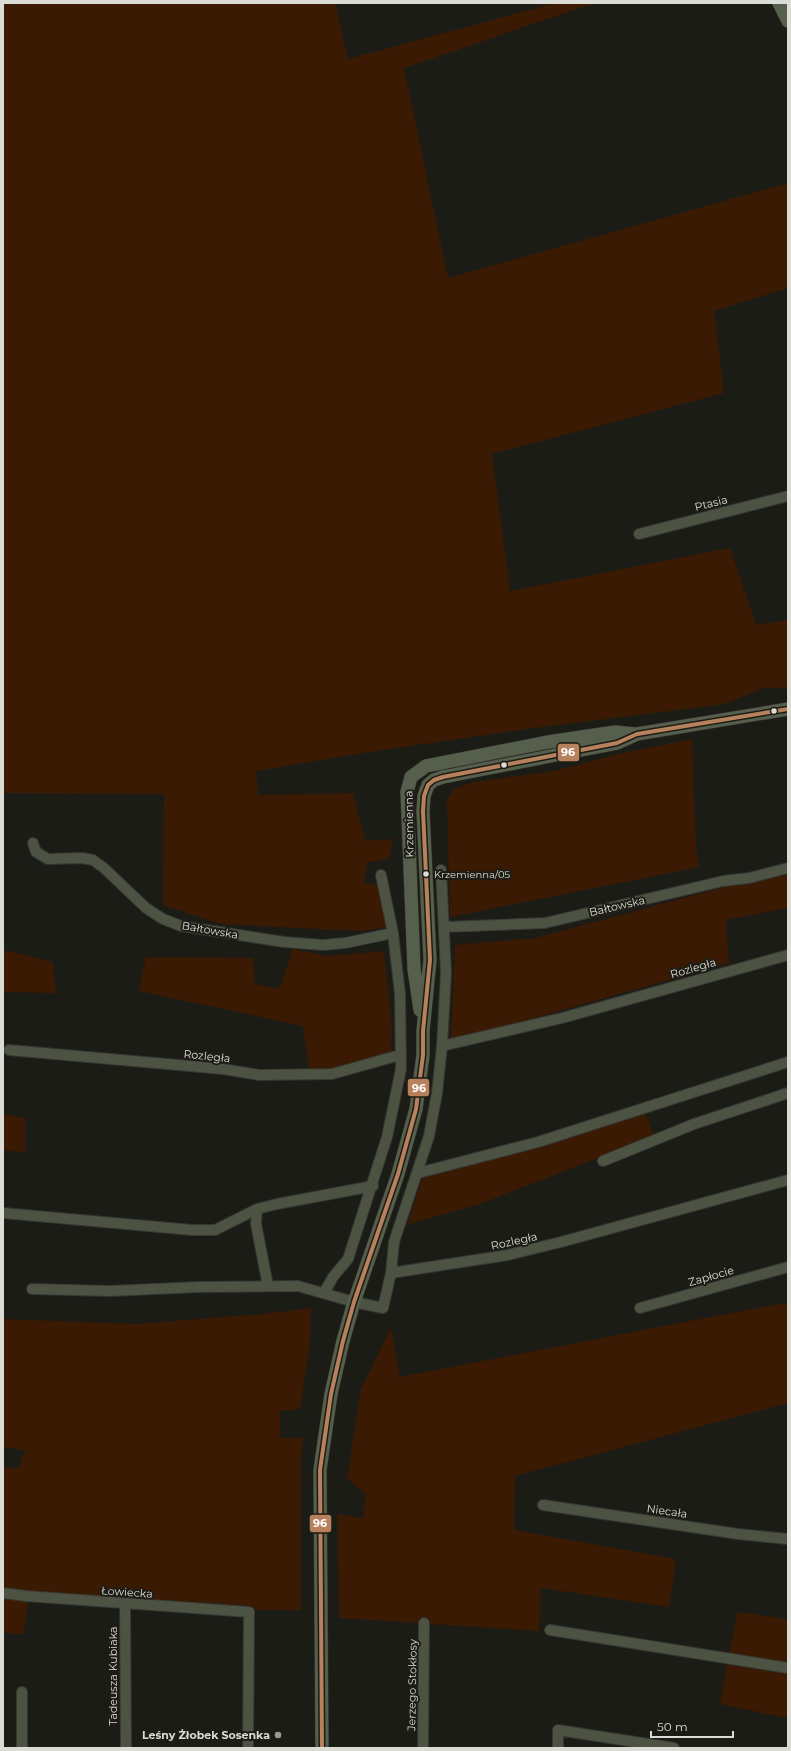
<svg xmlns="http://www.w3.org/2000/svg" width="791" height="1751" font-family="Montserrat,sans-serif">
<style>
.green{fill:#3b1a03}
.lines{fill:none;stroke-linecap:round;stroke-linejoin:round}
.street-casing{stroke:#363633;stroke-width:12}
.secondary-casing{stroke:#363633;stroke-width:14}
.street{stroke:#4c5343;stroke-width:10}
.secondary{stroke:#565f4b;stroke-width:13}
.bus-1-casing{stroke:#1e1d15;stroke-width:7}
.bus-1{stroke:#b6815c;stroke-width:4}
.bus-dot{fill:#dcdcd7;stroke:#1e1d15;stroke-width:1.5}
.poi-dot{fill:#999994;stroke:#1e1d15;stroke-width:1.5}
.labels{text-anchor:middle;stroke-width:4;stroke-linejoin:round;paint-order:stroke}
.bus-label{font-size:10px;fill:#dcdcd7;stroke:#1e1d15;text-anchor:start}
.street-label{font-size:11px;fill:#dcdcd7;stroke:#1e1d15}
.poi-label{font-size:11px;font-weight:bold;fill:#dcdcd7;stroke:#1e1d15;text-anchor:end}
.line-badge{stroke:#1e1d15;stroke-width:1.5}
.badge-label{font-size:11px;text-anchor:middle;font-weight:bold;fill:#fff}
</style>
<rect width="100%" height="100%" fill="#1c1c17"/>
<!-- green -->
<path class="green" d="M3,3H335L348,59L555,3H595L404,68L448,278L788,183V288L714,311L724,393L492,454L510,591L730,548L756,625L788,620V689L765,687L726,704L534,728L369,752L256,771L258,795L353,793L365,841L393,839L389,858L367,863L364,883L378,885L388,927L361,931L221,924L163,905L164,794L3,793Z
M692,739L696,846L699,867L450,917L447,800L454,789L474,782L554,771L623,753Z
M788,870V908L726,920L729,963L453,1041L451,1039L455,945L535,938Z
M293,949L328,956L384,951L392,1025L391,1052L325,1070L309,1068L303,1026L139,991L146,957L253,958L255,984L279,989Z
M3,950L53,962L56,993L3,992Z
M645,1113L654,1136L480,1204L408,1224L423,1175Z
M3,1114L25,1118V1152L3,1150Z
M788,1302V1403L515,1476L514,1530L676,1559L669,1607L541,1588L539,1631L339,1618L337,1514L363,1518L366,1494L347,1479L361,1389L391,1328L400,1377Z
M311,1308L310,1344L300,1409L280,1411V1438H303L301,1461V1610H253V1606L30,1591L23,1634L3,1633V1467L18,1468L25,1450L3,1447V1319L136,1324L263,1314Z
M737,1612L788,1619V1718L720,1704Z"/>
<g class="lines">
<defs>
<path id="street" d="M639,534L788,496
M33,843L36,852L48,859L82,858L93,860L104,868L146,908L163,919L181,926L284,942L323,945L345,943L393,933
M444,927L545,923L723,881L749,878L788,868
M442,1046L562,1018L788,955
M9,1050L223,1069L259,1075L332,1074L400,1055
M603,1161L694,1124L788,1093
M418,1173L538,1142L788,1062
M257,1209L256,1224L268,1286
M3,1213L192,1230H215L257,1209L277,1204L373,1186
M391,1273L508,1255L561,1242L788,1180
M32,1289L110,1291L199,1287L298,1286L354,1302L383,1308L391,1273L394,1242L429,1136L437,1093L442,1046L446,973L441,870
M324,1293L333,1277L348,1259L356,1234L387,1137L401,1069L400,994L393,933L381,875
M640,1308L788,1267
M543,1505L738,1534L788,1539
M3,1593L26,1596L249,1612L248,1748
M125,1604L126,1748
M550,1630L788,1668
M22,1692V1748
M423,1748L424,1623
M558,1748V1730L674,1748"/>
<path id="secondary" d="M779,3L788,21
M420,1010L414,969L407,792L411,777L426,766L548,742L615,732L635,734
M322,1748L320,1470L331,1394L343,1341L354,1302L398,1174L416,1109L423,1055V1031L430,960L423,811L424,796L428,785L434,780L443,777L617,743L637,734L788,709"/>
</defs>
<!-- street casing -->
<use href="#street" class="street-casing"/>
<!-- secondary casing -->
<use href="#secondary" class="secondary-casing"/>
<!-- street -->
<use href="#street" class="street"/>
<!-- secondary -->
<use href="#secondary" class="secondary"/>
<defs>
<path id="bus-1" d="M322,1748L320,1470L331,1394L343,1341L354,1302L398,1174L416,1109L423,1055V1031L430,960L423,811L424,796L428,785L434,780L443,777L617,743L637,734L788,709"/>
</defs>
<!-- bus-1 casing -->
<use href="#bus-1" class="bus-1-casing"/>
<!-- bus-1 -->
<use href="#bus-1" class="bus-1"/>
</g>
<!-- markers -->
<g class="bus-dot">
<circle cx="774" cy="711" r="3.5"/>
<circle cx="504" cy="765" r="3.5"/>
<circle cx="426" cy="874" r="3.5"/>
</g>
<circle class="poi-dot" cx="278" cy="1735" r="4"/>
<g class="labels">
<!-- bus labels -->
<g class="bus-label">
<text x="434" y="878">Krzemienna/05</text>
</g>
<!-- street labels -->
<g class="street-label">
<text transform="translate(711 503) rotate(-14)" y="4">Ptasia</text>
<text transform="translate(409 824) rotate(-91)" y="4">Krzemienna</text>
<text transform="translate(617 906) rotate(-13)" y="4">Bałtowska</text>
<text transform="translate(210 930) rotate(10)" y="4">Bałtowska</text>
<text transform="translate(693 968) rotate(-16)" y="4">Rozległa</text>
<text transform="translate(207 1056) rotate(6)" y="4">Rozległa</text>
<text transform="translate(514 1241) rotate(-12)" y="4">Rozległa</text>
<text transform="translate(711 1276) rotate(-16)" y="4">Zapłocie</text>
<text transform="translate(667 1511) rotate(8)" y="4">Niecała</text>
<text transform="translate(127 1592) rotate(4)" y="4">Łowiecka</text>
<text transform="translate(113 1676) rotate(-90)" y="4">Tadeusza Kubiaka</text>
<text transform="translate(412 1685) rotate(-89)" y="4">Jerzego Stokłosy</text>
</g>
<!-- poi labels -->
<g class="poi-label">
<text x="270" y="1739">Leśny Żłobek Sosenka</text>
</g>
</g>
<g class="line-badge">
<rect x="557" y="743" width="23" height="19" rx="4" fill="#b6815c"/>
<rect x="407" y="1078" width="23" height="19" rx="4" fill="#b6815c"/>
<rect x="309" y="1514" width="23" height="19" rx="4" fill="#b6815c"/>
</g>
<g class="badge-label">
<text x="568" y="756">96</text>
<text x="419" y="1092">96</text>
<text x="320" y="1527">96</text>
</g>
<!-- border -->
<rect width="791" height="1751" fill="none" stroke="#dcdcd7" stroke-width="8"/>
<!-- scale -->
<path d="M651 1731v6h82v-6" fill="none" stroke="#dcdcd7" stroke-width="2"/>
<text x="657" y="1731" font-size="12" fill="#dcdcd7" stroke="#1e1d15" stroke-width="3" paint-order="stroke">50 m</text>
</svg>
